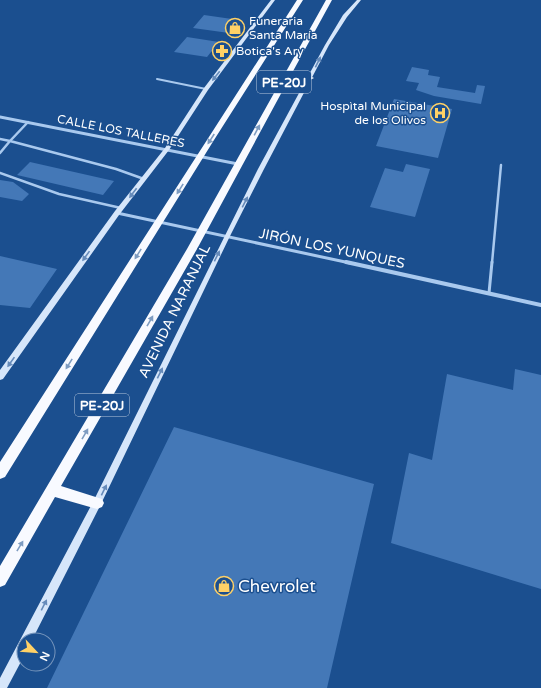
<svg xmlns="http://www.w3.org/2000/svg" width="541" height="688" font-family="'Varela Round',sans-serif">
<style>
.building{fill:#4478b7}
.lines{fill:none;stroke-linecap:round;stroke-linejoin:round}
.service-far2{stroke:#a9c9ee;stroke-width:2}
.service-far1{stroke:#a9c9ee;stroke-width:2.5}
.service{stroke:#a9c9ee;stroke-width:3}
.minor-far1{stroke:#a9c9ee;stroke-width:3}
.minor{stroke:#a9c9ee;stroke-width:4}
.secondary{fill:#d6e6fa;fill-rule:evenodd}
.trunk{fill:#f8faff;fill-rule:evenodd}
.oneway{fill:#668bba}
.oneway2{fill:#7e9cc1}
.labels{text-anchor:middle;stroke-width:3;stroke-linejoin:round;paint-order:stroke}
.far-poi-label{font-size:12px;fill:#fff;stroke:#1b4f8f;text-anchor:start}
.far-street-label{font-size:12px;fill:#fff;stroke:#1b4f8f}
.shield{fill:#1b4f8f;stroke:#bbcadd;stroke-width:1}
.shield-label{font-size:13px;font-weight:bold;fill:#fff}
.street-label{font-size:14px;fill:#fff;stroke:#1b4f8f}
.near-poi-label{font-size:17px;fill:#fff;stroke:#1b4f8f;text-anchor:start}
</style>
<rect width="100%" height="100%" fill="#1b4f8f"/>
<!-- building -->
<path class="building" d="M204,15L239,20L229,33L193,28Z
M187,37L219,42L207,57L174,52Z
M412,67L429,70L428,75L440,77L437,87L475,93L477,85L485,86L481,104L434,96L416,90L419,83L406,81Z
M394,99L452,109L438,158L376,146Z
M30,162L114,181L103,195L17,175Z
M406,164L430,169L415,217L370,207L385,168L403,172Z
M0,180L13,182L29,194L22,201L0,197Z
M0,256L57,269L30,308L0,305Z
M515,369L541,375V589L391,543L409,453L432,460L447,374L513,390Z
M174,427L374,484L327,688H47Z"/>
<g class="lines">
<!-- service-far2 -->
<path class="service-far2" d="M157,79L206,89"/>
<!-- service-far1 -->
<path class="service-far1" d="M28,122L10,141L116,169L144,179
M0,139L10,141L0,153
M0,173L59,194L121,208
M492,263L501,165"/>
<!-- service -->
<path class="service" d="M489,293L492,262"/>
<!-- minor-far1 -->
<path class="minor-far1" d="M0,117L238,164
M117,213L350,263"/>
<!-- minor -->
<path class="minor" d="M346,262L541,305"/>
<!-- secondary -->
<path class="secondary" d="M271,0H275L208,90L169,150L119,215L3,379L0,380V370L115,211L165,148L204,88Z
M357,0H361L347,17L329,45L264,169L230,236L100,506L32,640H24V656L7,688H0V678L94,500L258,169L325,45L343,15Z"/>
<!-- trunk -->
<path class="trunk" d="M297,0H303L214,140L5,477L0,479V462Z
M326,0H332L292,73L310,76L314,78L310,80L290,77L197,249L61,486L102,499L104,503L102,507L97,509L55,497L5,585L0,587V566L187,249Z"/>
</g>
<!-- one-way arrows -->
<defs><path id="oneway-solid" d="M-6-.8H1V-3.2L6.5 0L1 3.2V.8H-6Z"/></defs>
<g class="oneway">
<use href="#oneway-solid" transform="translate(318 62) rotate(-64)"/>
<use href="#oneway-solid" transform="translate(216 76) rotate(128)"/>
<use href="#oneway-solid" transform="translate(133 193) rotate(127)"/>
<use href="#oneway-solid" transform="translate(245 202) rotate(-63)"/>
<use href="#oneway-solid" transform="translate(86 256) rotate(126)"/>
<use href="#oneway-solid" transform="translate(217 256) rotate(-64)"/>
<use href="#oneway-solid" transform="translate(11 362) rotate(125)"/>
<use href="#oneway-solid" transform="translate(160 373) rotate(-64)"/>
<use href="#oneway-solid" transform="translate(104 490) rotate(-64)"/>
<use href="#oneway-solid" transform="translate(44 605) rotate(-63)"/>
</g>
<g class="oneway2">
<use href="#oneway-solid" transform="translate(257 130) rotate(-62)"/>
<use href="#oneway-solid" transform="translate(211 139) rotate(123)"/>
<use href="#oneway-solid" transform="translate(180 189) rotate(122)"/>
<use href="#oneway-solid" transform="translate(138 254) rotate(122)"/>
<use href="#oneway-solid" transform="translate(150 321) rotate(-60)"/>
<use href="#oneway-solid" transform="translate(69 364) rotate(122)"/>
<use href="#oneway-solid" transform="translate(85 434) rotate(-60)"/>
<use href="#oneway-solid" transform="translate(20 546) rotate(-59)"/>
</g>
<!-- icons -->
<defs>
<symbol id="shop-ring" viewBox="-11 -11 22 22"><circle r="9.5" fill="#1b4f8f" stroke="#ffd166" stroke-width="1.5"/><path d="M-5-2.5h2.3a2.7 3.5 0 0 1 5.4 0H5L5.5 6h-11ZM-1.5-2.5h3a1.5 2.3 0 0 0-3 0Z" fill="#ffd166"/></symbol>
<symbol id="pharmacy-ring" viewBox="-11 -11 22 22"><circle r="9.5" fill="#1b4f8f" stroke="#ffd166" stroke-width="1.5"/><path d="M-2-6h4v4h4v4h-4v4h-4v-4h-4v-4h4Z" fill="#ffd166"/></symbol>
<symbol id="hospital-ring" viewBox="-11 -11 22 22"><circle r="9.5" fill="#1b4f8f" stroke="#ffd166" stroke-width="1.5"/><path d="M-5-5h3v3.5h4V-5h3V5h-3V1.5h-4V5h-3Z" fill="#ffd166"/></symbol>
</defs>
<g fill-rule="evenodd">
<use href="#shop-ring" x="224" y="17" width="22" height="22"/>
<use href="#pharmacy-ring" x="211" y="40" width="22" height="22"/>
<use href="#hospital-ring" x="429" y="102" width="22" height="22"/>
<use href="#shop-ring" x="213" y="575" width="22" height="22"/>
</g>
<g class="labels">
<!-- far-poi labels -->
<g class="far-poi-label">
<text x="249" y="25">Funeraria<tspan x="249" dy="14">Santa María</tspan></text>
<text x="236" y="55">Botica's Ary</text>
<text x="426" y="110" text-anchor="end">Hospìtal Municipal<tspan x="426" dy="14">de los Olivos</tspan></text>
</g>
<!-- far-street labels -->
<g class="far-street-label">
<text transform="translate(121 131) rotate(11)" y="4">CALLE LOS TALLERES</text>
</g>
<!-- shield labels -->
<g class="shield">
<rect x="257" y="71" width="54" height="22" rx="3"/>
<rect x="75" y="394" width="54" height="22" rx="3"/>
</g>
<g class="shield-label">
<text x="284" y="87">PE-20J</text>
<text x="102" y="410">PE-20J</text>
</g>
<!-- street labels -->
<g class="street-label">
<text transform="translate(332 248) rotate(12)" y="5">JIRÓN LOS YUNQUES</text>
<text transform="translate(174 311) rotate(-64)" y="5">AVENIDA NARANJAL</text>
</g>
<!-- near-poi labels -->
<g class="near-poi-label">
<text x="238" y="592">Chevrolet</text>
</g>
</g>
<!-- north arrow -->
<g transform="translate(36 652) rotate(116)"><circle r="19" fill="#1b4f8f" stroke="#7695bc"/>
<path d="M0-3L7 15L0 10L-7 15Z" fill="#ffd166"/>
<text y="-6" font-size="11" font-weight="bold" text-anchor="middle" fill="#ffffff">N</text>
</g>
</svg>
